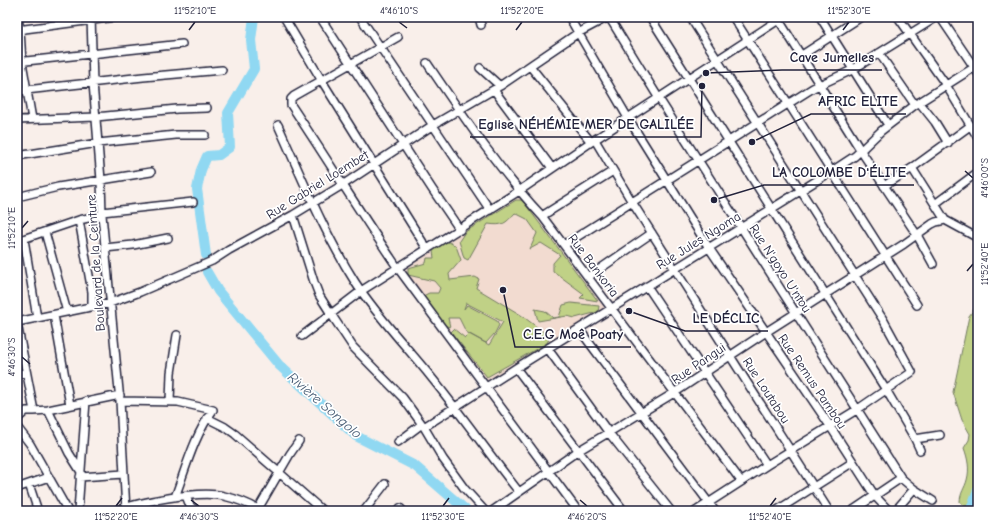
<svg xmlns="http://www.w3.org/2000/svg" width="995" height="528" font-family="'Comic Neue',sans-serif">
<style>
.built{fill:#f2dbd0}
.green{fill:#c0d186;stroke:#717a60}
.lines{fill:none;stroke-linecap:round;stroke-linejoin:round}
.river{stroke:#90d8f2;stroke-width:10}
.minor-casing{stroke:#22223b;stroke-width:10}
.minor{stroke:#fff;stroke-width:7}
.ticks{fill:none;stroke:#22223b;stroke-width:1.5}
.labels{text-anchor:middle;stroke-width:3.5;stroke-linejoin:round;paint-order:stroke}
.street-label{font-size:13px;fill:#22223b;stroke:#fff}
.water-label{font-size:14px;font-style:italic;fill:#435972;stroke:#fff}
.leader{fill:none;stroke:#22223b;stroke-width:1.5}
.callout-dot{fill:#22223b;stroke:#fff;stroke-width:1.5}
.callout-label{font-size:14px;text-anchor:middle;font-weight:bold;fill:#22223b;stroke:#fff;stroke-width:3.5;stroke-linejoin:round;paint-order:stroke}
.neatline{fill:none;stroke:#22223b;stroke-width:1.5}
.ticks-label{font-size:10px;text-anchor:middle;fill:#22223b}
</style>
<rect width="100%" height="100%" fill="#f9efea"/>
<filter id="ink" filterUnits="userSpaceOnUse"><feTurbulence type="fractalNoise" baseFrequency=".025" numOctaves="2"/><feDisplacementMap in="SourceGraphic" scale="8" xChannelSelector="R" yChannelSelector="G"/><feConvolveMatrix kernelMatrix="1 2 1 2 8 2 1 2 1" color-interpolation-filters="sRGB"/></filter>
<g filter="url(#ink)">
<!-- built -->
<path class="built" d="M520,196L605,308L485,382L402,271Z"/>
<!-- green -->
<path class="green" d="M516,200H522L598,301L580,298L584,294L553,271V263L560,255L541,243L530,249L537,233L527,219L515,213C505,224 503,226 488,224L468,260L464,258L459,241L465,232Z
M449,242L456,246L461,260L449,274L450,280L475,277L479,279L476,288L521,315L550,337L547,343L487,377L451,332L454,329L465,338L469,334L489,345L503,322L466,303L464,309L467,305L497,321L499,325L495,333L486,343L466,332L459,318H448L450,327L443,325L421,297L429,293H438L440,288L434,281L408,275V268L426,263L427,258H434L432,244Z
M571,303L599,306L598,312L575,318L567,316L538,321L535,309L545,311L553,318L559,317L563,305Z
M978,307C978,328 976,348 978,369V492L969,504L964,505L960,502C960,493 965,488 967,480C970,469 968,459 964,448L969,440L970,434L962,420L953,392L969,316L975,308Z"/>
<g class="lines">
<!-- river -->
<path class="river" d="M206,255L197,189L201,170L207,156L219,155L230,147L228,113L254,69L251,40L254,17
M207,272L218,291L279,365L356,436L415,466L467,511
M970,511L978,490"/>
<defs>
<path id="minor" d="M18,17L20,30L22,62L32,119
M91,17L93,83L101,180L102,215L120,401L126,511
M284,17L322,81L427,249
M320,17L432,189L460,230
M360,17L490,210
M479,17L481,25
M569,17L628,118L709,248L830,426L875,496L889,511
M609,17L658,97L901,478L914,489L933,501
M650,17L888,393L915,439L920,450
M690,17L884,321L912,372L858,409L767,465L696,511
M733,17L917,305
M777,17L861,151L917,235L933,264
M820,17L888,125
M898,17L946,85L978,138
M940,17L978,73
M17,30L116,17
M398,37L294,96L291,99V105C327,159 361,214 397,267L578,511
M879,53L915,105
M802,55L861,17
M17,62L182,44
M427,63C463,116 499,170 542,216L741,481
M530,66L591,142
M480,68L500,86
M494,90L552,168
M17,91L143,77L222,70
M919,102L935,122L948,143
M17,120L96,117L177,109L207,108
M278,125C302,178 324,233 355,282C377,316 405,345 431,377C461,414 489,454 519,492
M595,140L632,202L829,511
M17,156L98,143L176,135H205
M912,168L945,220
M884,186L912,168L970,126
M17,197L58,187L151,172
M935,204L978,172
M102,212L193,202
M293,215L314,282L319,295L331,314L353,347L403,398L424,427L443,459L464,488L485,511
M542,216L613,171
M79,220L92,292V307
M945,220L978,238
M45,232L67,312
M24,239L37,318
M17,241L79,220L102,215
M564,245L813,88L852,70L937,17
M105,248L133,245L168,238
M588,277L652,233
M647,286L767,465
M54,315L70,405
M17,322L110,303L140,292L212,261L229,250L293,215L344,184L433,125L500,86L578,33L608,17
M17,323L34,411
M579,329L715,511
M302,336L361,291L519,191L591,142L783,17
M548,349L609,433L671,511
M516,368L624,511
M17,374L26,373
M120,401L178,402L213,410C194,436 186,468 175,497
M170,402L171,373L177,335
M48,410L69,453L81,472
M207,418L225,427L235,434L323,511
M17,419L26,411H34L48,410L120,395
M17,427L30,444L68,511
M424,427L516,368L832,171L855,156L881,131L915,105L978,65
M915,439L940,435
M398,442L422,424
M80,477L124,474
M29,484L38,511
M17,488L49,477
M186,496L190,506L197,511
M400,508L403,511
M258,509L290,454L299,441
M78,511L86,401
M114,511C139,502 198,490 224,496C237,499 250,504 261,511
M364,511L385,484
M492,511L578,451L674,393L766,332L904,244L932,224L936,222L945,220
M776,511L853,462
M852,511L901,478
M895,511L914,489"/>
</defs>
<!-- minor casing -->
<use href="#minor" class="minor-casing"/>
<!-- minor -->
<use href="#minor" class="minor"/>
</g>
</g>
<!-- ticks -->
<path class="ticks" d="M399,22L407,28M189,30L195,22M516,30L522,22M843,30L849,22M965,171L973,178M22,228L28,221M967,271L973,264M22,357L30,364M191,500L199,506M580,500L587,506M116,506L122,498M443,506L449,498M770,506L776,498"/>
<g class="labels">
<!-- street labels -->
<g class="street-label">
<text transform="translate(317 184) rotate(-32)" y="5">Rue Gabriel Loembet</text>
<text transform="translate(698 240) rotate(-32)" y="5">Rue Jules Ngoma</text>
<text transform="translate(95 263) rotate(-94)" y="5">Boulevard de la Ceinture</text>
<text transform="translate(594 265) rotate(53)" y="5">Rue Bankoria</text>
<text transform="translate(781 268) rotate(57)" y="5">Rue N'goyo U'ntou</text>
<text transform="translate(698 363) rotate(-34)" y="5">Rue Pangui</text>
<text transform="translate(813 381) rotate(56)" y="5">Rue Remus Pambou</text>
<text transform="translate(767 390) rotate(57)" y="5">Rue Loutabou</text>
</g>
<!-- water labels -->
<g class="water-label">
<text transform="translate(325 405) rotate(41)" y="5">Rivière Songolo</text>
</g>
</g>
<!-- callouts -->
<path class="leader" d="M706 73L782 70H882M752 142L811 114H906M702 86L701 137H470M714 200L764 185H914M629 311L685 331H768M503 290L515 347H631"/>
<g class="callout-dot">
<circle cx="706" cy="73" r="4"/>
<circle cx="752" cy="142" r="4"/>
<circle cx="702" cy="86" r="4"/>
<circle cx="714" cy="200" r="4"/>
<circle cx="629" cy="311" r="4"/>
<circle cx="503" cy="290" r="4"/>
</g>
<g class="callout-label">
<text x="832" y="62">Cave Jumelles</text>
<text x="858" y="106">AFRIC ELITE</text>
<text x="586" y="129">Eglise NÉHÉMIE MER DE GALILÉE</text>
<text x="839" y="177">LA COLOMBE D'ÉLITE</text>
<text x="726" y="323">LE DÉCLIC</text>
<text x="573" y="339">C.E.G Moê Poaty</text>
</g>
<!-- margin -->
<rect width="995" height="528" fill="none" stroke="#fff" stroke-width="44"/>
<rect x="22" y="22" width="951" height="484" class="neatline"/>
<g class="ticks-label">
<text x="195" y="14">11°52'10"E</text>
<text x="399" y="14">4°46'10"S</text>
<text x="522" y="14">11°52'20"E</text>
<text x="849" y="14">11°52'30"E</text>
<text transform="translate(984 178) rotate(-90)" y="4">4°46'00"S</text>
<text transform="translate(11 228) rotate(-90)" y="4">11°52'10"E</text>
<text transform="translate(984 264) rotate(-90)" y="4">11°52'40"E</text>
<text transform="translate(11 357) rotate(-90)" y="4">4°46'30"S</text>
<text x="116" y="520">11°52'20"E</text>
<text x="199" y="520">4°46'30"S</text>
<text x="443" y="520">11°52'30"E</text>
<text x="587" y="520">4°46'20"S</text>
<text x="770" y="520">11°52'40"E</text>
</g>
</svg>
